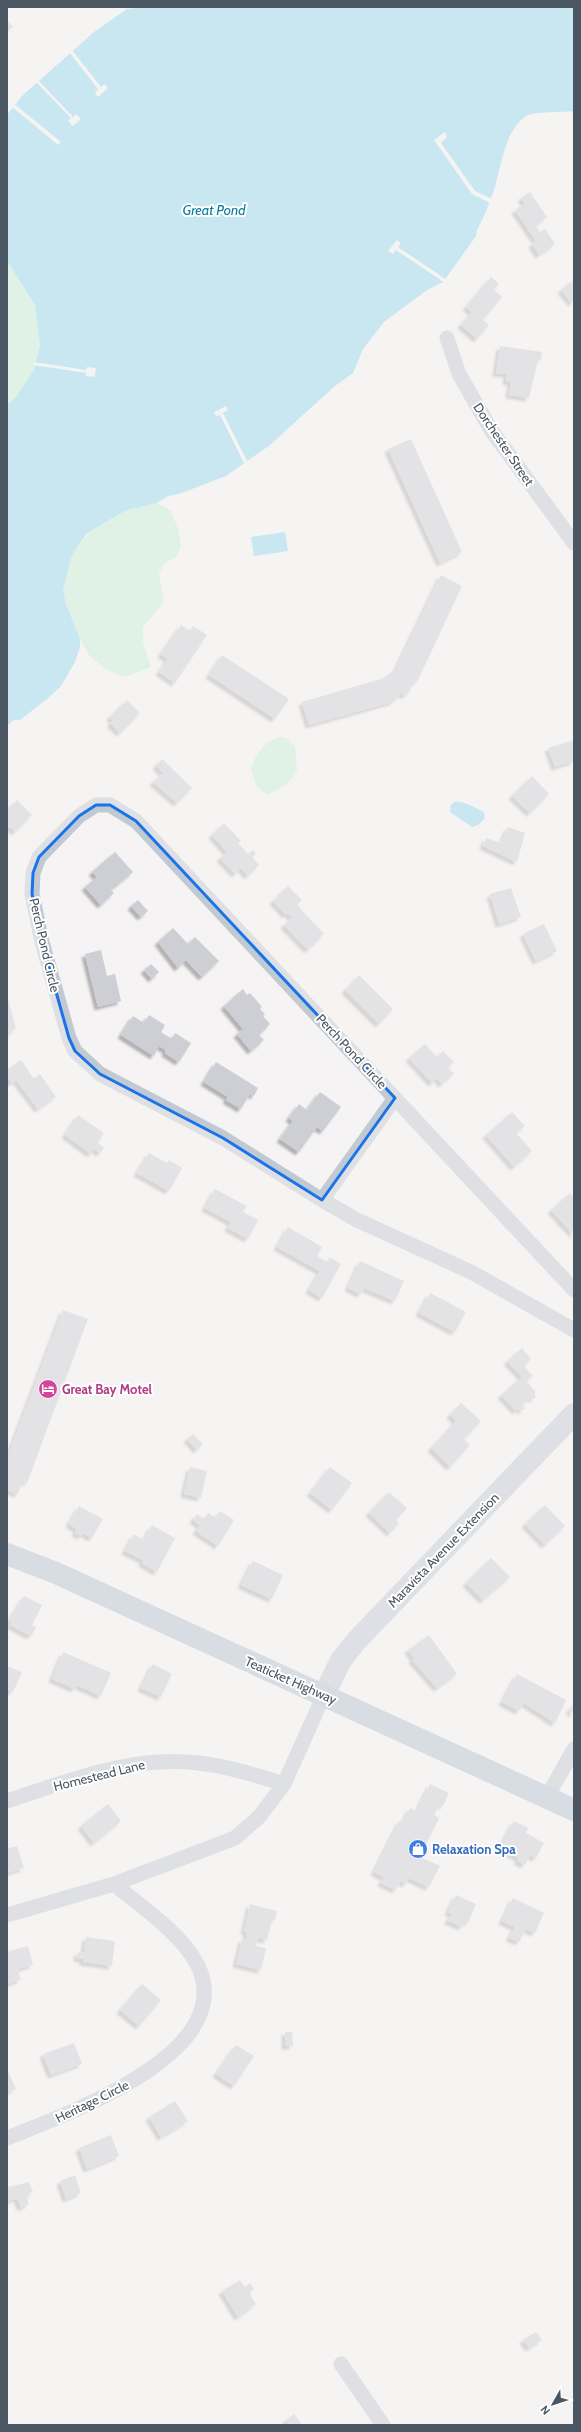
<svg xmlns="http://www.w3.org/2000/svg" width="581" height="2432" font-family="Cabin,sans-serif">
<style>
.green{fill:#c3f1d5}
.water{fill:#90daee}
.pier{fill:#f5f3f3}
.building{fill:#cdcfd5;filter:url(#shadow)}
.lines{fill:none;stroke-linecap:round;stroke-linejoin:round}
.street{stroke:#c1cad2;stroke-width:15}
.secondary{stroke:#c1cbd6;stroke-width:22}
.primary{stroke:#b3c2d1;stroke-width:22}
.marked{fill:none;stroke:#1a73e8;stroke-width:3;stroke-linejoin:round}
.labels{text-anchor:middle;stroke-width:4;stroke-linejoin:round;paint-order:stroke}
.street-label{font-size:13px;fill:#4a5661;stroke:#fff}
.hotel-label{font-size:13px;font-weight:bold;fill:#b23c85;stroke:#fff;text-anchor:start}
.shop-label{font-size:13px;font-weight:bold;fill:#366cbe;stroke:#fff;text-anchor:start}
.water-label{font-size:14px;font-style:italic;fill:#0c7c9b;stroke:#fff}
</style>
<defs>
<filter id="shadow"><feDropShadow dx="-3.5" dy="3.5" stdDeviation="1" flood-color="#0004"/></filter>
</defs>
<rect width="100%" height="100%" fill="#f5f3f3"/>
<!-- green -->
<path class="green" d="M7,261L35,305L40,346L34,370L15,398L7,405Z
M157,503L171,511L178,529L181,546L177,556L165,563L159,573L164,602L143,627V642L151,667L125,677L105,669L89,655L80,639L66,604L63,590L64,581L72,555L92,528L104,524L127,510Z
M279,737L286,738L295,746L297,770C294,780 277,792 267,794L257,787L251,769C254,756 265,741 279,737Z"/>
<!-- water -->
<path class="water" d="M147,7H574V111C565,112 534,112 528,115C504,128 501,170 493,193C489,205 483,219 477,230L476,236L443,282L427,290L384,322L363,349L353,373L335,386L270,445L226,476L179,494L168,496L157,503L127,510L87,533L72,555L63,590L66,604L80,639V647L75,662L61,686L47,699L20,720H14L7,726V405L15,398L34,370L40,346L35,305L7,261V115L22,96L94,32L127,9Z
M285,532L288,551L254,556L251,537Z
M454,802C465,800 476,809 484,812L485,818L478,825L472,827L450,812L451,805Z"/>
<!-- pier -->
<path class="pier" d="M72,50L101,87L105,84L108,88L98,97L95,93L98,89L69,52Z
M38,80L73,117L76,114L81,119L73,126L68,121L71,118L35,81Z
M12,102L61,142L58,145L11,106Z
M445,132L447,137L441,143L475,191L492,199L490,203L472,194L434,140Z
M397,240L401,243L398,247L447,280L445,283L396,250L393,254L388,251Z
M34,362L86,370L87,367L96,368L95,377L86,376V373L33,365Z
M226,406L228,410L223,413L248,463L245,465L220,415L216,416L214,412Z"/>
<!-- building -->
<path class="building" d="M7,20L13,27L7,32Z
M530,192L547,217L535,225L540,232L545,229L555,244L539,255L532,244L536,241L515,210L525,204L521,198Z
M491,277L499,284L494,290L502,297L483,320L489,325L477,339L461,325L472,312L466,307Z
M573,280L574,301L572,303L561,290Z
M500,346L542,352L541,360H538L529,398L509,395L511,382L506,381L507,374L496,373Z
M411,439L462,552L440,563L388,449Z
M441,575L462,586L418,680L409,688L411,690L404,696L402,693L392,702L309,725L302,702L384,678L396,669Z
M181,625L190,631L193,626L207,635L175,683L159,672L168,659L161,654Z
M222,655L289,699L275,719L209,675Z
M127,700L140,713L120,733L110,723L113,721L110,717Z
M574,740V761L555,767L548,748Z
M162,759L192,788L177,803L153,782L163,773L156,766Z
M532,776L549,794L530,813L512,796Z
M17,800L32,815L15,832L10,827L7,829V810Z
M224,823L241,841L238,843L248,854L253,850L256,854L252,857L259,865L248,876L241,868L235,874L220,858L227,852L212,835Z
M508,827L525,833L517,862L483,846L486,838L501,843Z
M115,852L133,872L111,890L114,893L101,905L85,887L97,877L92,872Z
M288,886L302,900L297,905L324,934L308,950L284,925L292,918L288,913L286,915L273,901Z
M511,888L521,917L499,924L490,894Z
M138,900L148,911L141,917L131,906Z
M544,924L557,951L536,961L523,934Z
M173,928L188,944L195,937L219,961L202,977L186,960L178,968L158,942Z
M101,950L107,976L115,974L121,1001L98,1007L85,954Z
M151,964L159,972L152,979L144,970Z
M359,975L393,1009L379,1024L345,990Z
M243,989L247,995L250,993L262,1007L260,1009L265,1014L263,1016L270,1024L259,1035L264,1040L251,1051L237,1034L243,1029L224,1006Z
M7,995L16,1029L10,1031L11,1035L7,1036Z
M149,1015L165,1025L161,1032L172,1039L175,1033L191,1043L179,1062L165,1053L166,1050L159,1046L154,1056L121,1035L133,1016L144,1023Z
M425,1044L437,1057L443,1051L454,1062L448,1067L454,1074L442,1084L437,1078L432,1083L409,1058Z
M21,1060L34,1079L40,1074L56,1097L38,1109L16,1080L12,1083L7,1076V1070Z
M216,1062L258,1088L254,1096L250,1094L241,1109L226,1100L228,1097L204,1082Z
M320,1092L341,1107L323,1131L317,1127L299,1152L280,1139L293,1121L289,1118L299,1104L307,1110Z
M512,1112L525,1126L516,1133L532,1151L514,1167L486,1135Z
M78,1115L104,1133L98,1143L104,1148L100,1153L94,1149L91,1154L65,1135Z
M149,1153L167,1163L169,1160L182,1168L169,1191L137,1173Z
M215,1189L247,1206L243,1212L258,1220L248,1239L228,1228L231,1222L205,1208Z
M570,1193L574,1198V1235L551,1210Z
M288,1227L322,1247L317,1256L327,1262L330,1257L341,1264L322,1298L309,1290L320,1271L277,1247Z
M360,1261L404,1281L395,1301L364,1288L361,1294L348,1288Z
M430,1293L466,1312L455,1332L419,1313Z
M63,1310L88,1319L27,1483L23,1481L18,1494L7,1490V1459Z
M522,1348L531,1359L524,1366L533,1376L526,1381L536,1392L534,1394L536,1397L533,1399L531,1397L522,1405L525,1408L521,1411L519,1408L516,1411L501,1395L522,1377L507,1361Z
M461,1403L481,1421L464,1439L470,1445L450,1467L431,1448L456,1421L450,1415Z
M193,1434L203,1444L197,1450L187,1439Z
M190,1467L207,1471L201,1498L184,1494Z
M330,1467L352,1483L332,1510L310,1493Z
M389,1492L407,1508L396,1520L399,1523L390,1533L369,1513Z
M545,1505L565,1526L545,1545L525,1524Z
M79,1506L103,1519L92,1538L83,1533L81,1536L75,1533L77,1529L69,1524Z
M220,1511L234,1520L218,1546L196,1531L200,1525L193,1520L197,1514L204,1519L208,1513L216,1518Z
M152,1525L175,1538L157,1572L142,1563L143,1560L125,1551L134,1534L144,1540Z
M491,1558L510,1577L483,1600L466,1583Z
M253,1561L283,1575L272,1599L241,1585Z
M24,1596L42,1605L32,1625L36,1627L31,1636L10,1625L12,1621L10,1620Z
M429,1635L457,1674L437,1688L412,1660L414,1658L408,1650Z
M63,1652L111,1673L101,1696L77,1685L75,1689L52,1679Z
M153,1664L172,1674L161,1697L141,1688Z
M7,1666L22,1672L13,1692L7,1690Z
M517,1674L566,1700L555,1723L524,1703L519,1711L502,1702Z
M574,1703V1714L569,1711Z
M430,1784L449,1793L443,1806L440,1804L434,1815L439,1818L420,1857L440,1866L429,1887L409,1878L406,1884L400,1881L396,1890L381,1883L384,1877L374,1872L400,1820L403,1822L410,1808L417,1811Z
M108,1804L121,1821L94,1843L81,1826Z
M514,1821L528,1828L526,1833L544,1843L536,1858L530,1855L525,1865L517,1861L519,1858L500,1848Z
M17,1846L24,1868L7,1873V1849Z
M456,1895L476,1904L468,1923L465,1922L462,1927L448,1921L452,1914L448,1912Z
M513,1898L544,1913L535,1933L526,1929L519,1942L509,1938L515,1927L502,1921Z
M250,1904L277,1911L275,1920H272L267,1940L258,1938L256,1946L266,1948L261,1970L236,1964L242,1939H246L247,1932L244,1931Z
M86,1937L115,1941L112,1966L83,1962V1959L77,1958L78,1952L84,1953Z
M28,1946L33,1965L18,1969L21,1980L7,1984V1952Z
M142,1984L161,2000L139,2026L120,2010Z
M285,2032H292L293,2046H285Z
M74,2043L82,2064L51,2075L43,2054Z
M236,2045L254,2056L234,2086L216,2074Z
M7,2069L16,2089L7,2093Z
M175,2101L188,2121L161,2137L149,2117Z
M111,2135L119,2156L87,2169L79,2148Z
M75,2175L81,2193L66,2199L60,2181Z
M7,2182L9,2187L29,2182L33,2192L26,2195L29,2204L21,2208L17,2198L7,2202Z
M240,2280L245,2287L250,2283L254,2289L249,2293L256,2304L238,2317L222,2291Z
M536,2332L542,2340L529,2348L523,2340Z
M294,2414L301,2423L298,2425H289L286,2420Z"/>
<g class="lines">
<!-- street -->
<path class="street" d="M447,338L459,374L491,430L574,543
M322,1200L395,1098
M574,1290L136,821L110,805H96L79,816L39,857L33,873L32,894L42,942L69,1038L75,1051L100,1074L223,1138L322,1200L357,1220L471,1272L574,1330
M547,1797L574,1749
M7,1801C68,1781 133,1755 198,1763C227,1766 255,1775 284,1784L324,1695
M114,1884L235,1838L259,1817L284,1784
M7,1915L114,1884C140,1906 181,1933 197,1964C242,2053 64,2115 7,2138
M341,2364L383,2425"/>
<!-- secondary -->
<path class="secondary" d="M324,1695L341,1660L357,1640L574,1414"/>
<!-- primary -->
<path class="primary" d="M7,1554L56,1573L574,1810"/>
</g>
<!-- marked area -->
<path d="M0 0H581V2432H0ZM96,805H110L136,821L395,1098L322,1200L223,1138L100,1074L75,1051L69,1038L42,942L32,894L33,873L39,857L79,816Z" fill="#f5f3f3" fill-opacity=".55" fill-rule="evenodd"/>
<path class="marked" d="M96,805H110L136,821L395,1098L322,1200L223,1138L100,1074L75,1051L69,1038L42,942L32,894L33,873L39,857L79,816Z"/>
<!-- icons -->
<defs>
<symbol id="hotel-disc" viewBox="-11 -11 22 22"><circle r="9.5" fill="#d1479c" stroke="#fff"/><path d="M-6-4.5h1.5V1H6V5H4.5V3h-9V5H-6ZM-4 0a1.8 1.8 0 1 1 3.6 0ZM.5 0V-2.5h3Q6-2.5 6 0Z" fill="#fff"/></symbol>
<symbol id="shop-disc" viewBox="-11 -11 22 22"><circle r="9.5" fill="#3f7fe0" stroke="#fff"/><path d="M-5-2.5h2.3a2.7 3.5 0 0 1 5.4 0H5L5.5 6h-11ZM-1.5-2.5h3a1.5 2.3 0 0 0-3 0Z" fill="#fff"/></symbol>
</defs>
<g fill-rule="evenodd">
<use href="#hotel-disc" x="37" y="1378" width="22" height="22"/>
<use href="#shop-disc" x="407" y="1838" width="22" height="22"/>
</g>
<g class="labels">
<!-- street labels -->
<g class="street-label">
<text transform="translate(504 444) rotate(56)" y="5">Dorchester Street</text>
<text transform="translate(45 945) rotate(77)" y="5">Perch Pond Circle</text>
<text transform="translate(352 1051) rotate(47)" y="5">Perch Pond Circle</text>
<text transform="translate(443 1550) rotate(-46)" y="5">Maravista Avenue Extension</text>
<text transform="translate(291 1680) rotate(24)" y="5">Teaticket Highway</text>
<text transform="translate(99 1775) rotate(-14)" y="5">Homestead Lane</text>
<text transform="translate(92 2101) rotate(-26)" y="5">Heritage Circle</text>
</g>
<!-- hotel labels -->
<g class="hotel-label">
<text x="62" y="1394">Great Bay Motel</text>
</g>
<!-- shop labels -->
<g class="shop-label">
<text x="432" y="1854">Relaxation Spa</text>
</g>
<!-- water labels -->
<g class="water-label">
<text x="214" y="215">Great Pond</text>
</g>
</g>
<!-- border -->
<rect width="581" height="2432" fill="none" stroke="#4a5661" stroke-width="16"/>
<!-- north arrow -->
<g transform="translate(553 2404) rotate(231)" stroke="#ffffff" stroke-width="3" paint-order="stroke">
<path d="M0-3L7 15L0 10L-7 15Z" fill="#4a5661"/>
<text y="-6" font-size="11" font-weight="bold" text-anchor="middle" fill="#4a5661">N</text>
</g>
</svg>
